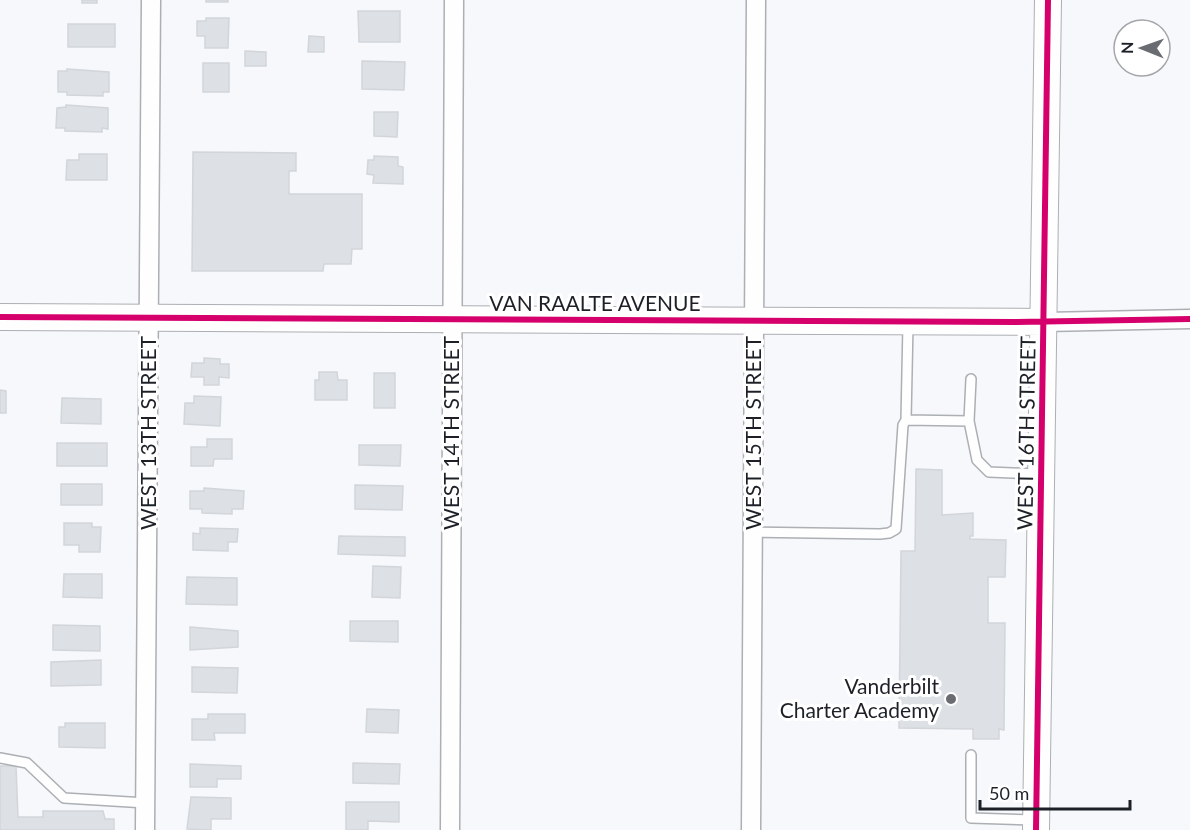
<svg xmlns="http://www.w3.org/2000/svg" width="1190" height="830" font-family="Lato,sans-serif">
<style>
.building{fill:#dde0e5;stroke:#d2d5da;stroke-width:1.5}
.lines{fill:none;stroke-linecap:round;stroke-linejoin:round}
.lane-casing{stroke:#acafb3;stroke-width:12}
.street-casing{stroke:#acafb3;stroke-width:21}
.secondary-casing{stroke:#acafb3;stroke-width:28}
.lane{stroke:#fefefe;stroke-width:9}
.street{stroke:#fefefe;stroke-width:18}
.secondary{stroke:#fefefe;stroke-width:26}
.cycleway-casing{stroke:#fff;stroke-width:10}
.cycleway{stroke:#d6006c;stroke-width:6}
.poi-dot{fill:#696c71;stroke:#fff;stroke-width:2}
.labels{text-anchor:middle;stroke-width:6;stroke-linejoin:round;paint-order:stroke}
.street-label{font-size:21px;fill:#1d2127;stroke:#fff}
.poi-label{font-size:21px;fill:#1d2127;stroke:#fff;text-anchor:end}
</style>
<rect width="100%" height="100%" fill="#f6f8fb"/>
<!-- building -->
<path class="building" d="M82,0H97V3H82Z
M206,0H228V2H206Z
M358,11H400V42H359Z
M206,18H229L228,48H205V36H197V21H206Z
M68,24H115V47H68Z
M309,36L324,37V52H308Z
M245,51L266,52V66H245Z
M362,61L405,62L404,90L362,89Z
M203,63H229V92H203Z
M67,69L109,72V92H103V96L67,95V92H58V71H67Z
M66,105L108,108V129L102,128V132L65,131V128H56L57,108L66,107Z
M374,112H398L397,137L374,136Z
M193,152L296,153V171H289V194H362V249H352L351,264H324L323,271H192Z
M79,154H107V180H66L67,160H79Z
M374,156L398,157V166L403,167V184L373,183L374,175L367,174L368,160H374Z
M204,358L220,359V364H229V378L219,377V385H204V377H191L192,363H204Z
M319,372H337L338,380H347V400H315V380H319Z
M374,373H395V408H374Z
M0,390L6,391V413H0Z
M194,396L221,397L220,426L184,424L185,403H194Z
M62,398L101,399V424L61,423Z
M207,439H232V459H214L213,466H191V447H207Z
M57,443H107V466H57Z
M359,445H401L400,466L359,465Z
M916,469L942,470V515L973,513V536H970V539L1006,540L1005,577H988V623H1005L1004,730L999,729V739H973V729L899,728L901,551H915Z
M61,484H102V505H61Z
M355,485L403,486L402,510L355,509Z
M204,488L244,491L243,509H232V514L202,513V509H190V491H204Z
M64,523H92V527H101L100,552H79V545H64Z
M200,528L238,529L237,542H228V551L193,550V533L200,534Z
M339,536L405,537V556L338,554Z
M373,566L401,567L400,598L372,597Z
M64,574H102V598L63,597Z
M187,577L237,578V605L186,604Z
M350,621H398V642L350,641Z
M53,625L100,626V651L53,650Z
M190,627L238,631V647L190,650Z
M101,660V685L51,686V662Z
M192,667L238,668L237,693L192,692Z
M367,709L399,710L398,733L366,732Z
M208,714H245V733H214L215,740H192V719H208Z
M65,723H105V748L59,747V727H65Z
M353,763L400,764L399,784L353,783Z
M190,764L241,766V779H217V787H190Z
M0,766H16L18,817H43V811H103L105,819H114V830H0Z
M191,797L231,798V819H211V830L187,829Z
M346,802H399V822L368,821V830H346Z"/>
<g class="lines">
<defs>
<path id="lane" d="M906,420L908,324
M969,421L971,379
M753,532L880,534L889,533L896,529L903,425L906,420L969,421L977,460L989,472L1040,474
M971,755V818L1034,820
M0,758L27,763L64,798L146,803"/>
<path id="street" d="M1045,322L1190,319
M145,830L151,0
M450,830L454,0
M751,830L756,0"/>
<path id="secondary" d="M0,317L1045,322
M1036,830L1048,0"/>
</defs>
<!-- lane casing -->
<use href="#lane" class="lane-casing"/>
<!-- street casing -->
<use href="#street" class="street-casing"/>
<!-- secondary casing -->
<use href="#secondary" class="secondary-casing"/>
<!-- lane -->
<use href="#lane" class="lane"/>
<!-- street -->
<use href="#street" class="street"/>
<!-- secondary -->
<use href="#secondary" class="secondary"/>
<defs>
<path id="cycleway" d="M0,317L1014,322L1190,319
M1036,830L1048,0"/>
</defs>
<!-- cycleway casing -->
<use href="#cycleway" class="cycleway-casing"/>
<!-- cycleway -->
<use href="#cycleway" class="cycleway"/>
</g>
<!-- markers -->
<circle class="poi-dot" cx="951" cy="699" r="6"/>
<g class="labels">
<!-- street labels -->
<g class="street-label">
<text x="595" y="311">VAN RAALTE AVENUE</text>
<text transform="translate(149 433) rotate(-90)" y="7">WEST 13TH STREET</text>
<text transform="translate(452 433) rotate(-90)" y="7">WEST 14TH STREET</text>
<text transform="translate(754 433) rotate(-90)" y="7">WEST 15TH STREET</text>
<text transform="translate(1027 433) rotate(-89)" y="7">WEST 16TH STREET</text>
</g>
<!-- poi labels -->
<g class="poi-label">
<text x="939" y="694">Vanderbilt<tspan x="939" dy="24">Charter Academy</tspan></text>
</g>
</g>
<!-- north arrow -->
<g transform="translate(1142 48) rotate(271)"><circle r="28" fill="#ffffff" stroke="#a5a6a9" stroke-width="1.5"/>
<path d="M0-4.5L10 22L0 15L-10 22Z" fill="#696c71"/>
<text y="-9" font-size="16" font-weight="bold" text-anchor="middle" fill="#1d2127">N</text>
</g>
<!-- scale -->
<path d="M980 800v9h150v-9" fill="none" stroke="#1d2127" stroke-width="3"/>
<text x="989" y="800" font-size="18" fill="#1d2127" stroke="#ffffff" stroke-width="4.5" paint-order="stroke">50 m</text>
</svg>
